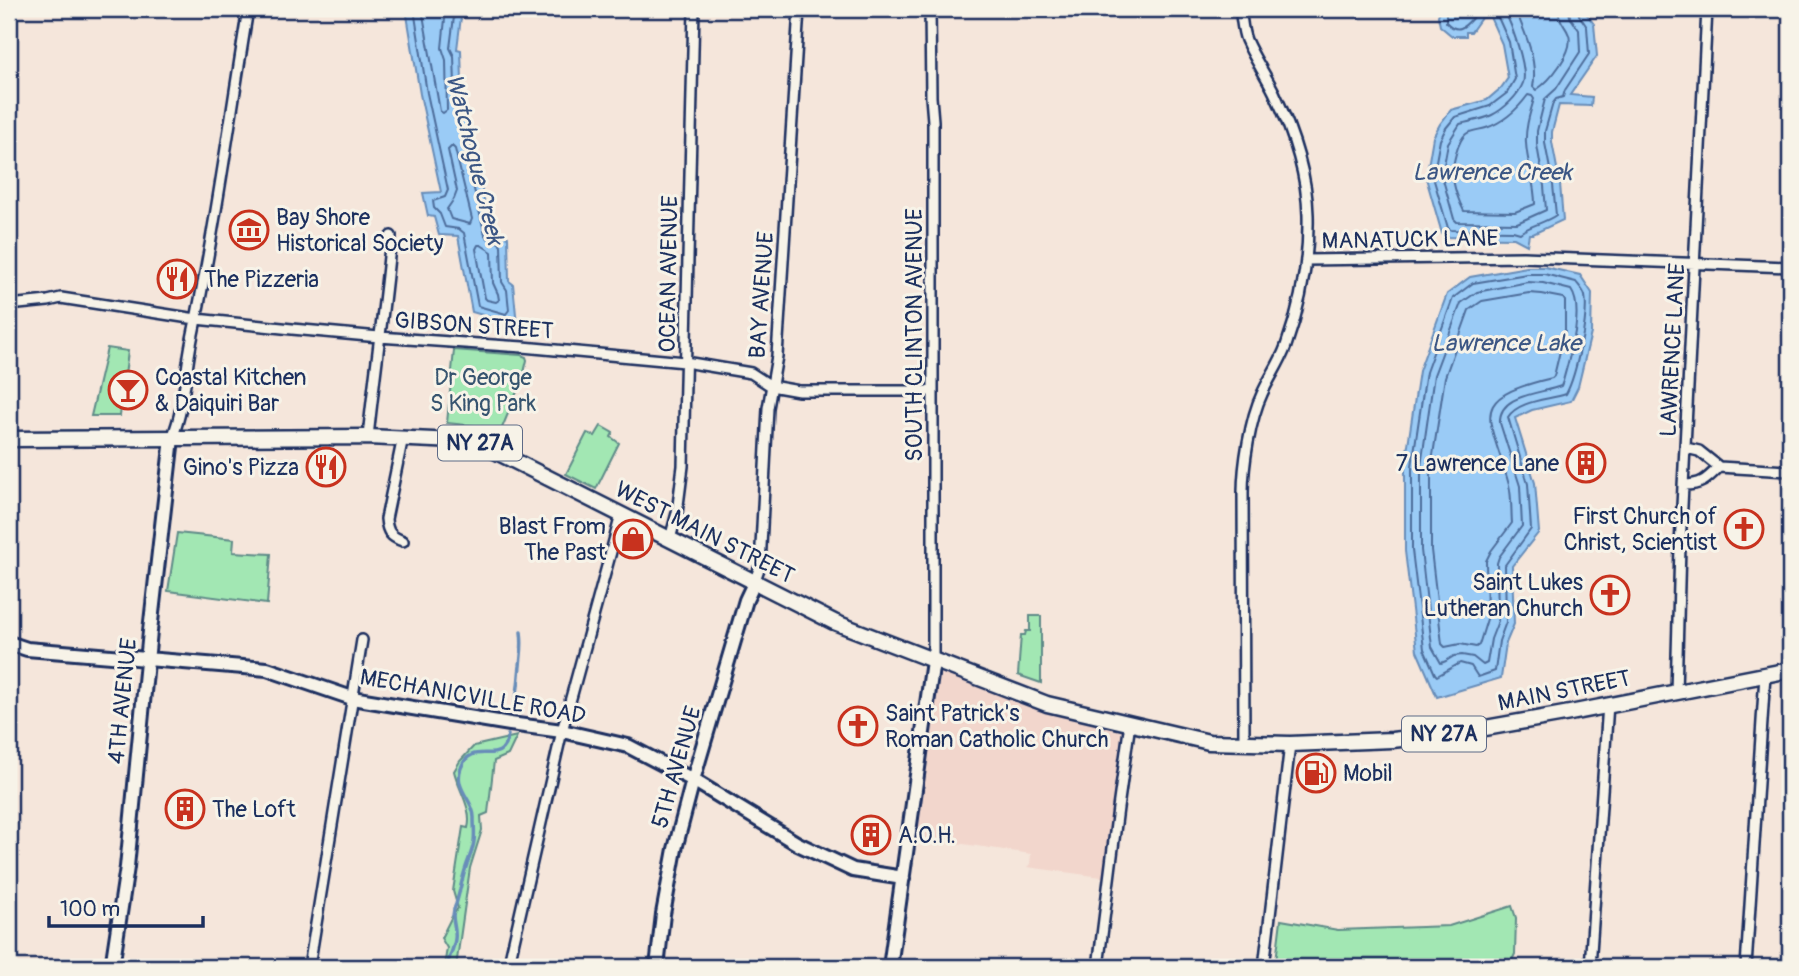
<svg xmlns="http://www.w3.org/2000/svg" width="1799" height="976" font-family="Pangolin,sans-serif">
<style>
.built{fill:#f2d6cc}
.green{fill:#a2e7b3;stroke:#5e8b88;stroke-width:2}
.water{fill:#9acbf6;stroke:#678db9;stroke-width:2}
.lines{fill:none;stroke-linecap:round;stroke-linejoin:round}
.shore{stroke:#4e6d9b;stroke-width:2}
.stream{stroke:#678db9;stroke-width:3.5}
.street-casing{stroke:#1b2f5e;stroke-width:14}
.secondary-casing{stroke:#1b2f5e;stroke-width:18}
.primary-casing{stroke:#1b2f5e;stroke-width:19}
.street{stroke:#f7f3e8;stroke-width:9}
.secondary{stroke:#f7f3e8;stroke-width:12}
.primary{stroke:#f7f3e8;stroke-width:14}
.labels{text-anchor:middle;stroke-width:6;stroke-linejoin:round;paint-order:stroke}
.shield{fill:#f7f3e8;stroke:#5d6a87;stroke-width:2}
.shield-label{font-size:21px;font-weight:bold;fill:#1b2f5e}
.poi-label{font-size:23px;fill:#1b2f5e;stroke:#f7f3e8;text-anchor:start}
.street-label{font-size:23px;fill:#1b2f5e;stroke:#f7f3e8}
.park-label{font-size:23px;fill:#36546f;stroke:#f7f3e8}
.water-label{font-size:24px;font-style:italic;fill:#3b5684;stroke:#f7f3e8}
</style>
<rect width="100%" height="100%" fill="#f5e6db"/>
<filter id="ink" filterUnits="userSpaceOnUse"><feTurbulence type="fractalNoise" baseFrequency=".0143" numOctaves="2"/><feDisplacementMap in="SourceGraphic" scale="14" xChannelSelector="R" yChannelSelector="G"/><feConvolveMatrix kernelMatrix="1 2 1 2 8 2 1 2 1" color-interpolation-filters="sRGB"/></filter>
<g filter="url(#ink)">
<!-- built -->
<path class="built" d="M933,661L1047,704L1130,723L1109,878L1027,867L1030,864L1031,854L909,836Z"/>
<!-- green -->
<path class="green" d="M107,348L128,351L120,416H91Z
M454,350L521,355L526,357L527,360L523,377L500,433L485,427L447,423Z
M601,426L613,433L611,437L619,443L596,489L566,474L587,433L595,436Z
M177,533L234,539L233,552L271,554L267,604L168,591Z
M1030,616H1041V683L1018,675L1021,635H1025L1026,631H1030Z
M517,736L508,755L494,761L488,813L481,816L482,830L470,868L456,967H444L447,948L441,938L451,918L458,908L453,891L463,827L468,828C473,809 458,789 454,771L460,761L474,746Z
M1512,906L1516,918L1515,954L1509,967H1496L1493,963L1442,967H1321C1306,964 1291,966 1276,961L1281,920L1338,930L1449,926Z"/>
<!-- water -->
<path class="water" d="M406,9H462L457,49L461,50L463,112L492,233L508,237L509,281L513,284L517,325L472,312L458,236L439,235L434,217L428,216L423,193L441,192L420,94Z
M1440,9H1583L1594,24L1597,56L1570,95L1592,97L1591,106L1559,105L1552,132V142L1560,184L1563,220L1533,234H1529L1527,245L1514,238L1443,237L1426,178L1433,137L1440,124L1451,110L1487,100L1501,88L1508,78L1502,44L1490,17L1481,18L1471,32H1466V36H1452L1440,26L1438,16Z
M1527,267H1545L1580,275L1592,293L1591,333L1578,387L1571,401L1532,410L1515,418L1535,483L1539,532L1512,566L1514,624L1506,643L1501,678L1437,697L1417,651L1405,551V465L1419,371L1447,294L1470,277Z"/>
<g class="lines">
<!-- shore -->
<path class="shore" d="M414,9L427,93L448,190L445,197L433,201L434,208L440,214L445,227L459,229L464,233L478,306L506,314L509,310L507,290L502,282L501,245C497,239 489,242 485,235L456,114L454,56L450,48L455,9
M422,9L440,111L443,113L447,110L446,60L442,48L446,9
M1446,9V22C1461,38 1468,21 1479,11L1491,10L1497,15L1509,42L1515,79L1507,93L1490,106L1455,117L1446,128L1440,140L1433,177L1448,228L1451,230L1513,231L1520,233C1530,225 1545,223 1556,215L1553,185L1545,143V131L1553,103L1556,99L1563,97L1565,90L1589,54L1587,27L1579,15L1578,9
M1504,9C1511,24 1528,67 1523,83C1518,96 1504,109 1492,115C1482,120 1471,121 1460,124L1448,143L1442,176L1454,219L1457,222L1517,223L1546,210L1544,186L1537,145V131L1545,99L1556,89L1580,52L1579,30L1570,17L1569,9
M1515,9C1525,32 1538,61 1533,87L1536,90C1550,81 1574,52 1569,35C1565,24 1559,23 1558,9
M1528,95L1532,96L1534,99C1530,113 1525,128 1526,143C1527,163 1535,183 1535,204L1515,212L1464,211C1459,202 1453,186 1453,175C1452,165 1458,140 1466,134C1471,130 1480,130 1486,128C1504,122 1517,110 1528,95Z
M452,146L455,149L472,219L470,224L451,219L447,209L454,199L457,191L448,150Z
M478,245H481L492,252L493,283L498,294L499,300L496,302L487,300L485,298L476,249Z
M1527,274H1544L1576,282C1579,286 1584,291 1585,296C1589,316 1576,376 1566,394C1549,400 1519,400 1508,417L1528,484L1531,529L1505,565L1506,622L1499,641L1495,671L1478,677L1471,666L1460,663L1437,676L1435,674L1424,649L1412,550V466L1426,372L1453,298L1473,283Z
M1528,282L1543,283L1571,290C1585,310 1569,358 1563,381L1561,386C1541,394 1498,394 1500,423L1520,486L1522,526L1499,557L1497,563L1498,621L1491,639L1487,663L1483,665L1473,657L1462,655L1454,656L1446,661L1441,663L1432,647L1421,550V466L1434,375L1461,303L1477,292Z
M1529,293L1542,294L1563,298L1565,301V330L1554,376L1552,378C1463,399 1491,417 1509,485C1512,497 1511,511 1512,523L1491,551L1486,561L1487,619L1479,645L1476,647L1460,644L1445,647L1442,644L1431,550V468L1445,377L1469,310L1482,301Z"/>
<!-- stream -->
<path class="stream" d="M514,706C519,690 518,681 520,666C521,653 523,646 521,632
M447,967C448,958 454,949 455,939C457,926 449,918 456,904C460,891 462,879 466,867C469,858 473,850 474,841C475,834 474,826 474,819C475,801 453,789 461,768C472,737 502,771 508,735"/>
<defs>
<path id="street" d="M930,9L931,97L933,121V661
M1240,9C1242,19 1242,30 1246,40C1254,58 1265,74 1274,92C1292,130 1307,173 1308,215C1309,259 1301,304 1286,346C1280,363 1269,378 1262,394C1250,419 1243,466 1243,493L1244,742
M1306,260L1523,257L1790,267
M9,305L48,301L61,298L196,319L292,329L379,337L523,347L685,362L751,373L771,386L799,391H933
M368,437C375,370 385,303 391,236
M403,437L386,519C387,532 391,537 403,541
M172,438C185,407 185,372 192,339C215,230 230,119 248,9
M1686,448L1699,451L1719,467L1790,471
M1684,485C1702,485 1707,479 1719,467
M670,539L677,513L683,466L694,9
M754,583L760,566L768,408L777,356L799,9
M1676,693L1680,546L1707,9
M309,967L362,640
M508,967L562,731L621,515
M1098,967L1118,808L1130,723
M1264,967L1290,744
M1590,967L1608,704
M1746,967L1765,675"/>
<path id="secondary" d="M9,643L27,649L267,669L352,698L510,724L562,731L628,746L693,780L798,844L853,870L903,878
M112,967L127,867L150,631L172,438
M657,967L663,914L675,849L693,780L746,600L754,583
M890,967L933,661"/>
<path id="primary" d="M9,439L368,437L477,442L834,622L1047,704L1209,742L1290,744L1392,740L1463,732L1570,713L1790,670"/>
</defs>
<!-- street casing -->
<use href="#street" class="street-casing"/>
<!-- secondary casing -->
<use href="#secondary" class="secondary-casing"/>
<!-- primary casing -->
<use href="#primary" class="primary-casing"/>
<!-- street -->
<use href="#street" class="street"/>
<!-- secondary -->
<use href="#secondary" class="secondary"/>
<!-- primary -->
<use href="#primary" class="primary"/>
</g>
</g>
<!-- icons -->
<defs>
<symbol id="museum-ring" viewBox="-11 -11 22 22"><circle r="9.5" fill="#f7f3e8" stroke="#c8321e" stroke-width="1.5"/><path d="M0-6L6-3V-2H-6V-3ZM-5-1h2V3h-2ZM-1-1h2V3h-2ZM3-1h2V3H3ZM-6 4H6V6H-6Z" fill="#c8321e"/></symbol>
<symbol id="restaurant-ring" viewBox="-11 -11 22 22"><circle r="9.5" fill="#f7f3e8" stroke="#c8321e" stroke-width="1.5"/><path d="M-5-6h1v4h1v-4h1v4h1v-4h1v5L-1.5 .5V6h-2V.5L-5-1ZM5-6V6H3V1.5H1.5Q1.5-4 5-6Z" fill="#c8321e"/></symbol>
<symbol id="bar-ring" viewBox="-11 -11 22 22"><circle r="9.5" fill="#f7f3e8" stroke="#c8321e" stroke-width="1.5"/><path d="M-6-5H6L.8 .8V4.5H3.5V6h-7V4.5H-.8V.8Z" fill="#c8321e"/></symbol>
<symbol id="building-ring" viewBox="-11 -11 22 22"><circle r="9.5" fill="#f7f3e8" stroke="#c8321e" stroke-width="1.5"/><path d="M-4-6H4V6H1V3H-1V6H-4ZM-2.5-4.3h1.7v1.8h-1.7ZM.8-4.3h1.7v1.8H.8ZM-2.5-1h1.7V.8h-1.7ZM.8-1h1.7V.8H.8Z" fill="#c8321e"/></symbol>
<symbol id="church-ring" viewBox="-11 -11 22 22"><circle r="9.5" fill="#f7f3e8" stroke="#c8321e" stroke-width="1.5"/><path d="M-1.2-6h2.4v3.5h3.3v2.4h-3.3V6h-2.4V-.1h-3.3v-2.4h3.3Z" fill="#c8321e"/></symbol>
<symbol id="shop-ring" viewBox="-11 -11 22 22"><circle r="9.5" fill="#f7f3e8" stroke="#c8321e" stroke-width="1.5"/><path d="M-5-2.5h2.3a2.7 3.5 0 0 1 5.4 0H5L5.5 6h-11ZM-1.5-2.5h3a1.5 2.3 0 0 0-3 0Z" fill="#c8321e"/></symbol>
<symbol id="fuel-ring" viewBox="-11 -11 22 22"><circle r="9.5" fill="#f7f3e8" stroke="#c8321e" stroke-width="1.5"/><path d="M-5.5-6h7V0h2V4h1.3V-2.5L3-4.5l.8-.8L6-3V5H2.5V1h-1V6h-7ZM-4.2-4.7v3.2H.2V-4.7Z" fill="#c8321e"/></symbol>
</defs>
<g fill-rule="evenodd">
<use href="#museum-ring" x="227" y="208" width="44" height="44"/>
<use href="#restaurant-ring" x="155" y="257" width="44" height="44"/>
<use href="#bar-ring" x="106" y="368" width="44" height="44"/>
<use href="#building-ring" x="1564" y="441" width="44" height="44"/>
<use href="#restaurant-ring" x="304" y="445" width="44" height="44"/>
<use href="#church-ring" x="1722" y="507" width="44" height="44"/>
<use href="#shop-ring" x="611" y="517" width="44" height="44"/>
<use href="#church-ring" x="1588" y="573" width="44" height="44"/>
<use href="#church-ring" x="836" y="704" width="44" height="44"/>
<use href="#fuel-ring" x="1294" y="751" width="44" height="44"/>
<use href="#building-ring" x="163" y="787" width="44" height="44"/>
<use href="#building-ring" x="849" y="813" width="44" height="44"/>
</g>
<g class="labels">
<!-- shield labels -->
<g class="shield">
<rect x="438" y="425.5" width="84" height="35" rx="5"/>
<rect x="1402" y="716.5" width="84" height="35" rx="5"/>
</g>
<g class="shield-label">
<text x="480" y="450">NY 27A</text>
<text x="1444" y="741">NY 27A</text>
</g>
<!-- poi labels -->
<g class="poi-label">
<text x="276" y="225">Bay Shore<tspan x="276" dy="26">Historical Society</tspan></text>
<text x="204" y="287">The Pizzeria</text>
<text x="155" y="385">Coastal Kitchen<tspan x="155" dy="26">&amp; Daiquiri Bar</tspan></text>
<text x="1559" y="471" text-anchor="end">7 Lawrence Lane</text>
<text x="299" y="475" text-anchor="end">Gino's Pizza</text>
<text x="1717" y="524" text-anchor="end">First Church of<tspan x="1717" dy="26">Christ, Scientist</tspan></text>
<text x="606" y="534" text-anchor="end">Blast From<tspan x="606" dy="26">The Past</tspan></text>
<text x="1583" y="590" text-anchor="end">Saint Lukes<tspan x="1583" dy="26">Lutheran Church</tspan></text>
<text x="885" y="721">Saint Patrick's<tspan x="885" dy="26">Roman Catholic Church</tspan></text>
<text x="1343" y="781">Mobil</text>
<text x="212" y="817">The Loft</text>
<text x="898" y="843">A.O.H.</text>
</g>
<!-- street labels -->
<g class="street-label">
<text transform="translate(1410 239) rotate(-1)" y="8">MANATUCK LANE</text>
<text transform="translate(668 274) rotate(-89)" y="8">OCEAN AVENUE</text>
<text transform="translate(761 295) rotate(-86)" y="8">BAY AVENUE</text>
<text transform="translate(474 325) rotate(4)" y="8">GIBSON STREET</text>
<text transform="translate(914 335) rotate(-90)" y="8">SOUTH CLINTON AVENUE</text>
<text transform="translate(1672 350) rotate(-87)" y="8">LAWRENCE LANE</text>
<text transform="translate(705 532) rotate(27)" y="8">WEST MAIN STREET</text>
<text transform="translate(1564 690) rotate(-11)" y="8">MAIN STREET</text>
<text transform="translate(473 696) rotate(10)" y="8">MECHANICVILLE ROAD</text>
<text transform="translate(122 701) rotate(-84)" y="8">4TH AVENUE</text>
<text transform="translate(676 767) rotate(-74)" y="8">5TH AVENUE</text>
</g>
<!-- park labels -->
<g class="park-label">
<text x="483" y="385">Dr George<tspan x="483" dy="26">S King Park</tspan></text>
</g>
<!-- water labels -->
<g class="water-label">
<text transform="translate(475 159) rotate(76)" y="8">Watchogue Creek</text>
<text x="1492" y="180">Lawrence Creek</text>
<text x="1506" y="351">Lawrence Lake</text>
</g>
</g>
<!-- margin -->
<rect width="1799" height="976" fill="none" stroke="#f7f3e8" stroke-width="35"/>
<rect x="18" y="18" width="1764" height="941" fill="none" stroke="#1b2f5e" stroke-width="2.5" filter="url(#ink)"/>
<!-- scale -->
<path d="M49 916v10h154v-10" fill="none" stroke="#1b2f5e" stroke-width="3.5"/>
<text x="60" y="916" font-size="21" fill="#1b2f5e" stroke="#f7f3e8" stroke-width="5" paint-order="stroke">100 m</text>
</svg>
